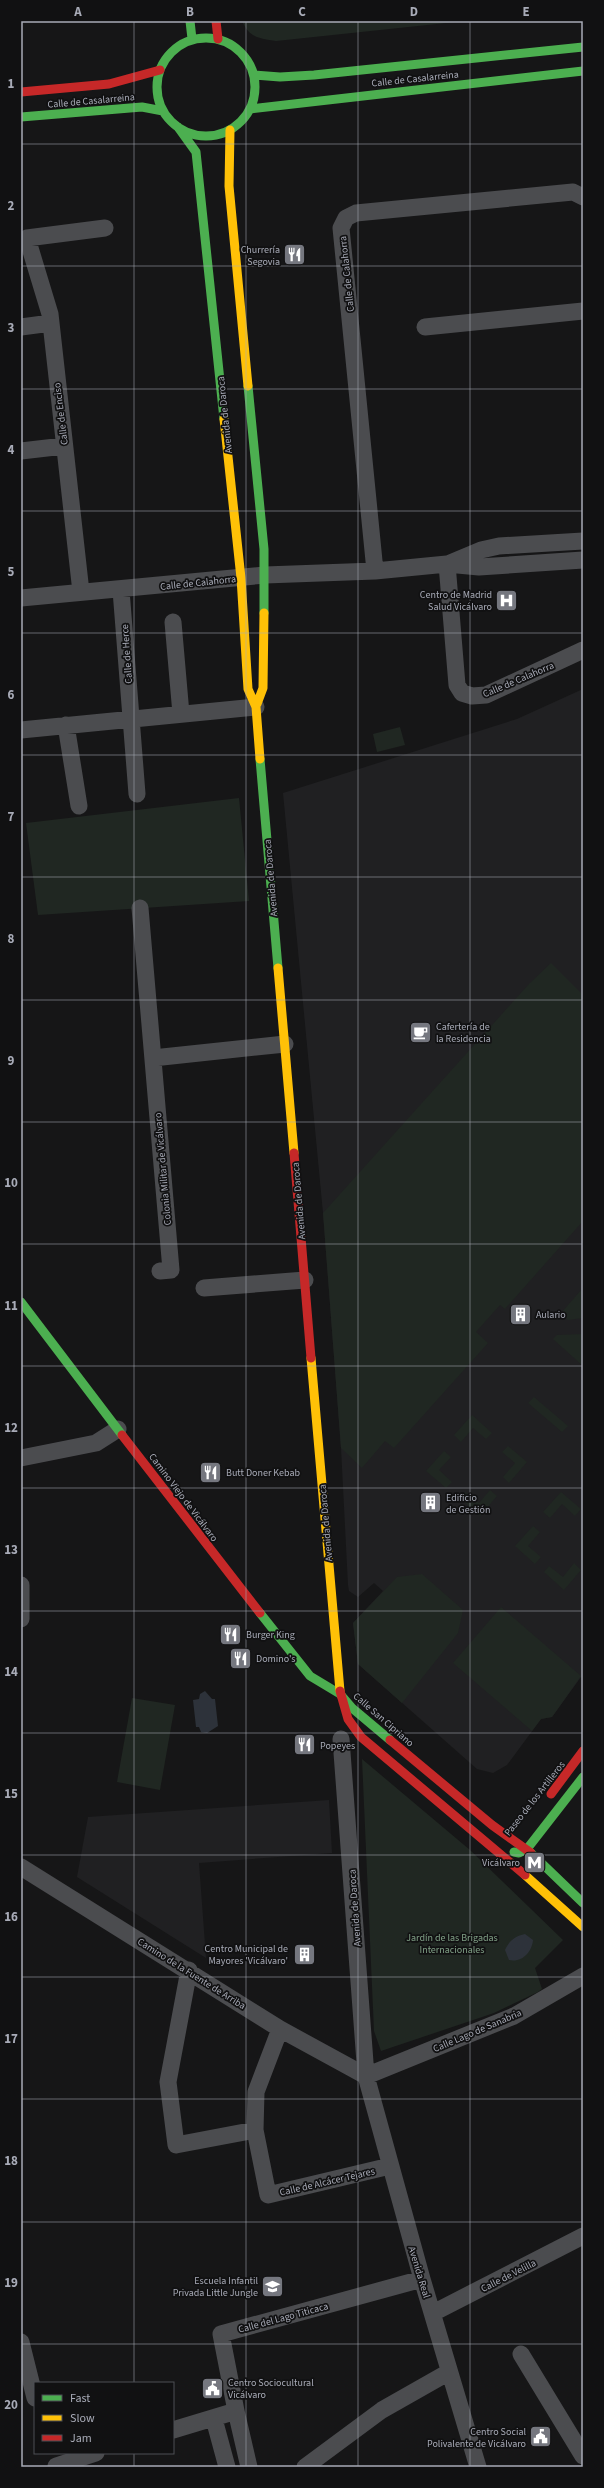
<svg xmlns="http://www.w3.org/2000/svg" width="604" height="2488" font-family="'Source Sans 3',sans-serif">
<style>
.built{fill:#202022}
.green{fill:#202722}
.water{fill:#2d323a}
.lines{fill:none;stroke-linecap:round;stroke-linejoin:round}
.street{stroke:#4b4c4f;stroke-width:17}
.fast{stroke:#4caf50;stroke-width:9}
.slow{stroke:#ffc107;stroke-width:9}
.jam{stroke:#c62828;stroke-width:9}
.grid{fill:none;stroke:#a8abb7;stroke-width:1;stroke-opacity:0.55}
.labels{text-anchor:middle;stroke-width:3.5;stroke-linejoin:round;paint-order:stroke}
.street-label{font-size:10px;fill:#a8abb7;stroke:#111112}
.poi-label{font-size:10px;fill:#a8abb7;stroke:#111112;text-anchor:start}
.park-label{font-size:10px;fill:#81a187;stroke:#111112}
.neatline{fill:none;stroke:#a8abb7;stroke-width:1.5}
.grid-label{font-size:13px;text-anchor:middle;font-weight:bold;fill:#a8abb7}
</style>
<rect width="100%" height="100%" fill="#161617"/>
<!-- built -->
<path class="built" d="M583,689V1678L581,1677L552,1717L541,1719L507,1765L493,1773L477,1769L358,1664L353,1623L383,1591L374,1583L358,1597L349,1591L348,1585L341,1448L323,1213L283,793L517,719Z
M329,1800L332,1853L199,1863L206,1958L77,1877L88,1817Z"/>
<!-- green -->
<path class="green" d="M242,21H465L276,41C259,39 249,37 242,21Z
M400,727L405,745L377,752L373,734Z
M239,798L249,901L38,915L26,823Z
M551,963L583,995V1221L505,1309L500,1305L476,1332L488,1343L394,1448L385,1441L362,1468L341,1448L323,1213L529,984Z
M583,1288V1318L568,1320L561,1313Z
M583,1334V1366L553,1339L557,1335Z
M534,1397L568,1426L562,1432L528,1403Z
M472,1415L492,1433L486,1439L473,1428L461,1442L454,1435Z
M508,1446L527,1462L509,1483L503,1477L515,1463L502,1452Z
M444,1451L451,1457L439,1470L452,1482L446,1488L426,1471Z
M490,1490L497,1496L480,1516L460,1498L465,1492L479,1503Z
M561,1492L581,1509L575,1516L562,1504L550,1518L543,1512Z
M533,1526L540,1532L528,1546L541,1557L535,1564L515,1546Z
M574,1563L581,1570L564,1590L544,1572L549,1566L563,1577Z
M422,1574L463,1610L458,1633L402,1703L358,1664L353,1623L397,1577Z
M501,1607L581,1676L552,1717L541,1719L532,1731L453,1663Z
M132,1698L175,1705L160,1790L117,1782Z
M362,1759L470,1850L563,1940L535,1968L542,1989L538,1992L494,2013L381,2051L374,2031Z"/>
<!-- water -->
<path class="water" d="M205,1691L212,1699H215L218,1726L207,1733L201,1732L199,1727H196L193,1700L199,1699L200,1694Z
M525,1934L533,1940C532,1952 522,1963 509,1960L505,1950C509,1941 515,1936 525,1934Z"/>
<g class="lines">
<!-- street -->
<path class="street" d="M21,327L51,323
M425,327L583,311
M21,451L64,446
M450,563L481,550L499,546L583,541
M447,564L457,685L462,693L472,696L486,695L583,650
M375,571L341,228L346,218L356,213L573,192L583,197
M121,590L137,794
M81,592L50,314L27,238L105,228
M21,598L265,575L375,571L447,564L479,567L583,560
M173,622L181,714
M66,725L79,806
M21,730L256,707
M140,908L171,1270L160,1271
M153,1058L285,1044
M204,1288L305,1280
M21,1458L96,1443L118,1429
M21,1585V1619
M341,1739L366,2076L422,2279L478,2467
M21,1867L280,2029L366,2076
M189,1970L168,2082L176,2145L255,2130
M280,2029L256,2092L255,2130L268,2195L390,2166
M366,2076L514,2016L583,1976
M433,2313L583,2236
M21,2342L35,2398
M521,2354L583,2456
M236,2411L221,2334L422,2279
M214,2419L227,2467
M173,2430L236,2411L249,2467
M56,2466L96,2453
M305,2467L382,2410L449,2372"/>
<!-- fast -->
<path class="fast" d="M190,21L192,39
M157 87a49 49 0 1 1 98 0a49 49 0 1 1-98 0Z
M254,75L280,77L314,75L583,47
M250,109L583,71
M21,117L142,107L163,111
M178,127L196,152L224,419
M248,386L264,549V613
M260,759L278,968
M21,1302L122,1435
M260,1613L310,1676L340,1694L352,1708L390,1740
M514,1852L519,1853L527,1849L583,1777
M531,1853L583,1903"/>
<!-- slow -->
<path class="slow" d="M230,130L229,186L248,386
M224,419L241,578L248,689L256,707L260,759
M257,704L263,688L264,613
M278,968L294,1153
M311,1358L340,1691
M525,1875L583,1927"/>
<!-- jam -->
<path class="jam" d="M216,21L218,39
M21,92L109,84L160,70
M294,1153L311,1358
M122,1435L260,1613
M340,1691L348,1719L361,1737L525,1875
M390,1740L492,1825L531,1853
M551,1794L583,1751"/>
</g>
<!-- grid -->
<path class="grid" d="M134,21V2383M246,21V2467M358,21V2467M470,21V2467M21,144H583M21,266H583M21,389H583M21,511H583M21,633H583M21,755H583M21,877H583M21,1000H583M21,1122H583M21,1244H583M21,1366H583M21,1488H583M21,1611H583M21,1733H583M21,1855H583M21,1977H583M21,2099H583M21,2222H583M21,2344H583M134,2453V2467"/>
<!-- icons -->
<defs>
<symbol id="restaurant-square" viewBox="-11 -11 22 22"><rect x="-9" y="-9" width="18" height="18" rx="4" fill="#75777f" stroke="#111112"/><path d="M-5-6h1v4h1v-4h1v4h1v-4h1v5L-1.5 .5V6h-2V.5L-5-1ZM5-6V6H3V1.5H1.5Q1.5-4 5-6Z" fill="#fff"/></symbol>
<symbol id="hospital-square" viewBox="-11 -11 22 22"><rect x="-9" y="-9" width="18" height="18" rx="4" fill="#75777f" stroke="#111112"/><path d="M-5-5h3v3.5h4V-5h3V5h-3V1.5h-4V5h-3Z" fill="#fff"/></symbol>
<symbol id="cafe-square" viewBox="-11 -11 22 22"><rect x="-9" y="-9" width="18" height="18" rx="4" fill="#75777f" stroke="#111112"/><path d="M-5.5-4.5H6V0H3Q3 3.5 0 3.5H-2.5Q-5.5 3.5-5.5 0ZM3-3.2v2h1.7v-2ZM-6 4.5H4V6H-6Z" fill="#fff"/></symbol>
<symbol id="building-square" viewBox="-11 -11 22 22"><rect x="-9" y="-9" width="18" height="18" rx="4" fill="#75777f" stroke="#111112"/><path d="M-4-6H4V6H1V3H-1V6H-4ZM-2.5-4.3h1.7v1.8h-1.7ZM.8-4.3h1.7v1.8H.8ZM-2.5-1h1.7V.8h-1.7ZM.8-1h1.7V.8H.8Z" fill="#fff"/></symbol>
<symbol id="metro-square" viewBox="-11 -11 22 22"><rect x="-9" y="-9" width="18" height="18" rx="4" fill="#75777f" stroke="#111112"/><path d="M-5.5 5V-5H-3L0 0L3-5H5.5V5H3V-.5L0 4L-3-.5V5Z" fill="#fff"/></symbol>
<symbol id="school-square" viewBox="-11 -11 22 22"><rect x="-9" y="-9" width="18" height="18" rx="4" fill="#75777f" stroke="#111112"/><path d="M0-5L7-2L0 1L-7-2ZM-4 1L0 2.5L4 1V4Q0 6-4 4Z" fill="#fff"/></symbol>
<symbol id="civic-square" viewBox="-11 -11 22 22"><rect x="-9" y="-9" width="18" height="18" rx="4" fill="#75777f" stroke="#111112"/><path d="M-.6-6.5H3V-4.5H.6V-3L4-1V1h2V6H-6V1h2V-1L-.6-3ZM-1.2 2.5V6h2.4V2.5Z" fill="#fff"/></symbol>
</defs>
<g fill-rule="evenodd">
<use href="#restaurant-square" x="282" y="242" width="25" height="25"/>
<use href="#hospital-square" x="494" y="588" width="25" height="25"/>
<use href="#cafe-square" x="408" y="1020" width="25" height="25"/>
<use href="#building-square" x="508" y="1302" width="25" height="25"/>
<use href="#restaurant-square" x="198" y="1460" width="25" height="25"/>
<use href="#building-square" x="418" y="1490" width="25" height="25"/>
<use href="#restaurant-square" x="218" y="1622" width="25" height="25"/>
<use href="#restaurant-square" x="228" y="1646" width="25" height="25"/>
<use href="#restaurant-square" x="292" y="1732" width="25" height="25"/>
<use href="#metro-square" x="522" y="1850" width="25" height="25"/>
<use href="#building-square" x="292" y="1942" width="25" height="25"/>
<use href="#school-square" x="260" y="2274" width="25" height="25"/>
<use href="#civic-square" x="200" y="2376" width="25" height="25"/>
<use href="#civic-square" x="528" y="2424" width="25" height="25"/>
</g>
<g class="labels">
<!-- street labels -->
<g class="street-label">
<text transform="translate(415 78) rotate(-6)" y="4">Calle de Casalarreina</text>
<text transform="translate(91 100) rotate(-5)" y="4">Calle de Casalarreina</text>
<text transform="translate(346 274) rotate(-96)" y="4">Calle de Calahorra</text>
<text transform="translate(60 414) rotate(-97)" y="4">Calle de Enciso</text>
<text transform="translate(224 415) rotate(-96)" y="4">Avenida de Daroca</text>
<text transform="translate(198 582) rotate(-6)" y="4">Calle de Calahorra</text>
<text transform="translate(126 654) rotate(-94)" y="4">Calle de Herce</text>
<text transform="translate(518 679) rotate(-23)" y="4">Calle de Calahorra</text>
<text transform="translate(270 878) rotate(-95)" y="4">Avenida de Daroca</text>
<text transform="translate(162 1169) rotate(-95)" y="4">Colonia Militar de Vicálvaro</text>
<text transform="translate(298 1201) rotate(-95)" y="4">Avenida de Daroca</text>
<text transform="translate(184 1497) rotate(53)" y="4">Camino Viejo de Vicálvaro</text>
<text transform="translate(325 1523) rotate(-95)" y="4">Avenida de Daroca</text>
<text transform="translate(384 1719) rotate(41)" y="4">Calle San Cipriano</text>
<text transform="translate(534 1798) rotate(-52)" y="4">Paseo de los Artilleros</text>
<text transform="translate(354 1908) rotate(-94)" y="4">Avenida de Daroca</text>
<text transform="translate(192 1973) rotate(32)" y="4">Camino de la Fuente de Arriba</text>
<text transform="translate(477 2030) rotate(-23)" y="4">Calle Lago de Sanabria</text>
<text transform="translate(327 2181) rotate(-13)" y="4">Calle de Alcácer Tejares</text>
<text transform="translate(420 2272) rotate(73)" y="4">Avenida Real</text>
<text transform="translate(508 2275) rotate(-27)" y="4">Calle de Velilla</text>
<text transform="translate(283 2317) rotate(-15)" y="4">Calle del Lago Titicaca</text>
</g>
<!-- poi labels -->
<g class="poi-label">
<text x="280" y="253" text-anchor="end">Churrería<tspan x="280" dy="12">Segovia</tspan></text>
<text x="492" y="598" text-anchor="end">Centro de Madrid<tspan x="492" dy="12">Salud Vicálvaro</tspan></text>
<text x="436" y="1030">Cafertería de<tspan x="436" dy="12">la Residencia</tspan></text>
<text x="536" y="1318">Aulario</text>
<text x="226" y="1476">Butt Doner Kebab</text>
<text x="446" y="1501">Edificio<tspan x="446" dy="12">de Gestión</tspan></text>
<text x="246" y="1638">Burger King</text>
<text x="256" y="1662">Domino's</text>
<text x="320" y="1749">Popeyes</text>
<text x="520" y="1866" text-anchor="end">Vicálvaro</text>
<text x="288" y="1952" text-anchor="end">Centro Municipal de<tspan x="288" dy="12">Mayores 'Vicálvaro'</tspan></text>
<text x="258" y="2284" text-anchor="end">Escuela Infantil<tspan x="258" dy="12">Privada Little Jungle</tspan></text>
<text x="228" y="2386">Centro Sociocultural<tspan x="228" dy="12">Vicálvaro</tspan></text>
<text x="526" y="2435" text-anchor="end">Centro Social<tspan x="526" dy="12">Polivalente de Vicálvaro</tspan></text>
</g>
<!-- park labels -->
<g class="park-label">
<text x="452" y="1941">Jardín de las Brigadas<tspan x="452" dy="12">Internacionales</tspan></text>
</g>
</g>
<!-- border -->
<rect width="604" height="2488" fill="none" stroke="#111112" stroke-width="44"/>
<!-- legend -->
<rect x="34" y="2382" width="140" height="72" fill="#111112" stroke="#4d4f54"/>
<rect x="42" y="2395" width="20" height="6" fill="#4caf50" stroke="#4d4f54"/>
<text x="70" y="2402" font-size="12" fill="#a8abb7">Fast</text>
<rect x="42" y="2415" width="20" height="6" fill="#ffc107" stroke="#4d4f54"/>
<text x="70" y="2422" font-size="12" fill="#a8abb7">Slow</text>
<rect x="42" y="2435" width="20" height="6" fill="#c62828" stroke="#4d4f54"/>
<text x="70" y="2442" font-size="12" fill="#a8abb7">Jam</text>
<rect x="22" y="22" width="560" height="2444" class="neatline"/>
<g class="grid-label">
<text x="78" y="16">A</text>
<text x="190" y="16">B</text>
<text x="302" y="16">C</text>
<text x="414" y="16">D</text>
<text x="526" y="16">E</text>
<text x="11" y="88">1</text>
<text x="11" y="210">2</text>
<text x="11" y="332">3</text>
<text x="11" y="454">4</text>
<text x="11" y="576">5</text>
<text x="11" y="699">6</text>
<text x="11" y="821">7</text>
<text x="11" y="943">8</text>
<text x="11" y="1065">9</text>
<text x="11" y="1187">10</text>
<text x="11" y="1310">11</text>
<text x="11" y="1432">12</text>
<text x="11" y="1554">13</text>
<text x="11" y="1676">14</text>
<text x="11" y="1798">15</text>
<text x="11" y="1921">16</text>
<text x="11" y="2043">17</text>
<text x="11" y="2165">18</text>
<text x="11" y="2287">19</text>
<text x="11" y="2409">20</text>
</g>
</svg>
